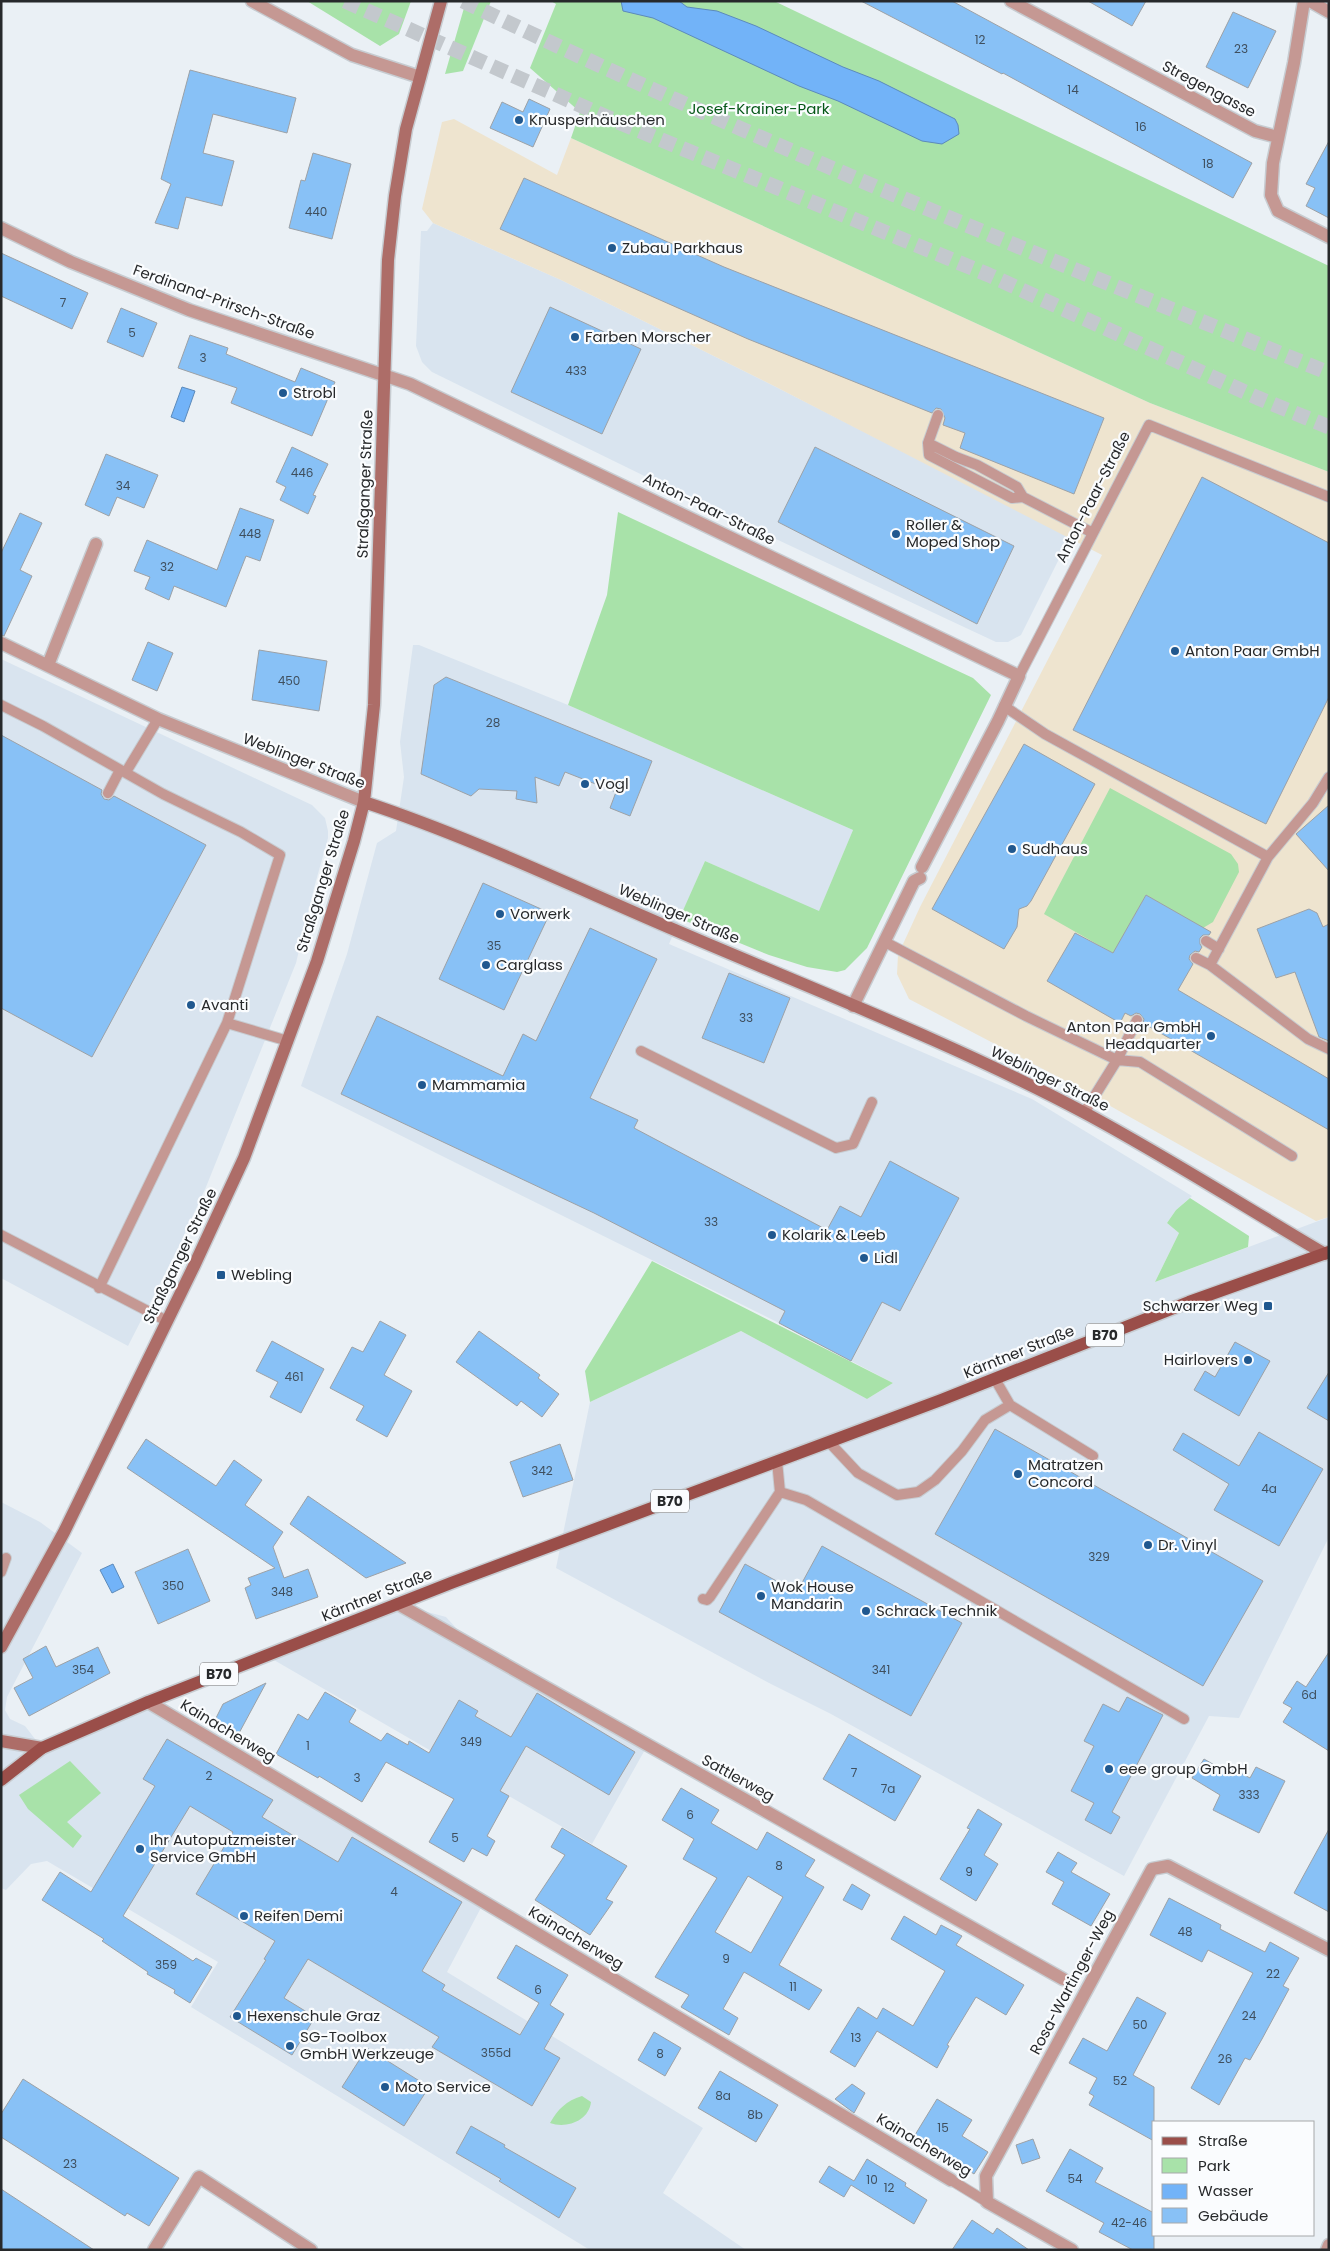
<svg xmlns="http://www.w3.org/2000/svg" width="1330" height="2251" font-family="Poppins,sans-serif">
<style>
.built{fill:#d9e4ef}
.industrial{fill:#eee4cf}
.green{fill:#a8e2a9}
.water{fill:#72b3f8;stroke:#5c8aba}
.building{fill:#88c1f6;stroke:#9ca1a6;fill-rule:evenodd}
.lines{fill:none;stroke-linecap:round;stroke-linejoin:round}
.highway-tunnel{stroke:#c3c8cd;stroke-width:15;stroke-dasharray:15 8;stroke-linecap:butt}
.lane-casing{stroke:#c7ccd1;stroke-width:12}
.street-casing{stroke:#c7ccd1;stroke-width:15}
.secondary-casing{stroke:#c7ccd1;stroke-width:15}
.primary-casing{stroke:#c7ccd1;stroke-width:15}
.lane{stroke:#c59893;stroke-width:10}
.street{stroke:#c59893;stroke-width:12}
.secondary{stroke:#ad6d68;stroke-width:12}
.primary{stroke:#9a4e49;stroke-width:12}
.poi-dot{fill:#20588f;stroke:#fafcfe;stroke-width:2}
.labels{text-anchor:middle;stroke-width:4.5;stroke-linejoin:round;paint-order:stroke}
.number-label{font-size:12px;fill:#3f4f5e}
.shield{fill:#fafcfe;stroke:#66686a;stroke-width:1}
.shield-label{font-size:14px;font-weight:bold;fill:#27292b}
.street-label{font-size:15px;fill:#27292b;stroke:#fafcfe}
.park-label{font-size:15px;fill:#055717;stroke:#fafcfe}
.poi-label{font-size:15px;fill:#27292b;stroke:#fafcfe;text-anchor:start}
</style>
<rect width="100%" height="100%" fill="#eaf0f5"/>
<!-- built -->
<path class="built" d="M433,223L561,280L776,387L1070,537L1021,635L1008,642H996L714,510L432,372L422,362L416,346L421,231H427Z
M413,645H419L568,705L853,830L819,912L705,861L669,944L1032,1099L1192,1196L1176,1210L1167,1223L1179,1233L1155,1282L1329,1217V1537L1239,1718L1209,1716L1124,1876L831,1714L771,1684L556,1568L590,1402L741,1331L867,1399L893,1383L779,1323L301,1086L347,954L377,843L396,831L404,777L400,742Z
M1,659L312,805L325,818L328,831V838L314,888L296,963L206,1187L178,1248L128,1346L1,1278Z
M1,1502L40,1522L82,1553L7,1697L5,1710L10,1719L25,1726L42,1748L148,1702L484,1902L447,1972L703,2128L663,2193L746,2250H590L191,2007L218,1962L47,1861L31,1864L6,1890L1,1888Z
M398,1604L446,1617L457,1629L651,1739L592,1844L267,1656Z"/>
<!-- industrial -->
<path class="industrial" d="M454,119L557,175L571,138L1150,403L1329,472V1217L1316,1221L1062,1079L909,999L897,974L898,955L920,907L1102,555L776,387L561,280L433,223L422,209L442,122Z"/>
<!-- green -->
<path class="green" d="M307,1H411L399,34L380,46Z
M466,1H491L463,71L445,74Z
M551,1H774L1329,266V472L1150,403L571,138L580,112L530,68L556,4Z
M618,512L973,678L991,695L867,948L845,970L837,972L807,967L769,955L681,919V915L705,861L819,911L853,830L568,705L607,595Z
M1110,788L1231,854L1238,864L1239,872L1213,922L1203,928L1146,895L1127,929L1159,947L1146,972L1044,914Z
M1190,1198L1249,1236L1248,1247L1155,1282L1179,1233L1167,1223L1176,1210Z
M652,1261L893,1383L867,1399L741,1331L590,1402L585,1371Z
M70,1761L101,1793L67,1822L82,1836L73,1848L28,1809L19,1795Z
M582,2096L591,2102C589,2121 566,2129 550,2123C558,2109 566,2101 582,2096Z"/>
<!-- water -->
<path class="water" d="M621,1H679L687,7L717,11L756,26L843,67L879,81L955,119L958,125L959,134L942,144L922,141L838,101L799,86L653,18L623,11Z
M182,387L195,391L184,422L171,417Z
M113,1564L124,1587L112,1593L100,1570Z"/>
<!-- building -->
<path class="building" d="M861,1H952L1252,163L1233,198L1003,73L1002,74Z
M1088,1H1146L1132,26Z
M1233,12L1276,31L1248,88L1206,67Z
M190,70L296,98L287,133L213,114L203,153L234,161L222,206L186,197L178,229L155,223L171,184L161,179Z
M529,99L550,109L533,147L490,128L502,102L523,112Z
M1329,141V218L1306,206L1315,188L1306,184Z
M313,153L351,164L332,239L289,228L301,180L305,181Z
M524,178L724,267L1104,418L1074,494L960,448L965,433L943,425L945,418L941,409L936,408L932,413L748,339L500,229Z
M1,253L88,293L72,329L1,296Z
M550,307L641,349L602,434L511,392Z
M121,308L157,323L143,357L107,342Z
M190,335L228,348L226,354L295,382L301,368L335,382L312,436L231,403L237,388L178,368Z
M292,447L328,464L313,495L316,496L308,514L280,500L286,487L276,482Z
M815,447L1014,546L977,624L778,522Z
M106,454L158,475L144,508L117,497L109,516L85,505Z
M1202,477L1329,543V697L1266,824L1073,730Z
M240,508L274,520L260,561L246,556L226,607L174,586L169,600L145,589L150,577L134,571L147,540L217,570Z
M20,513L42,523L20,570L32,576L4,636L1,635V553Z
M148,642L173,653L157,691L132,680Z
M259,650L327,661L319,711L252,700Z
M446,677L652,761L630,816L610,808L616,792L565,772L559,786L535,777L537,803L516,799L517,791L479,789L471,796L421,774L434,685Z
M1,735L102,790L101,794L104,799L109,800L114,796L206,845L92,1057L1,1008Z
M1024,744L1095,784L1031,901L1027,906L1019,909L1017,927L1004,949L932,909Z
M1329,805V871L1296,834Z
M483,883L550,913L504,1010L439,979Z
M1146,895L1211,932L1209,935H1203L1200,938V944L1202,947L1199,952L1195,951L1190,955L1189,959L1193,964L1178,990L1329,1079V1130L1143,1023L1144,1019L1140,1014L1136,1013L1131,1016L1125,1013L1120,1023L1047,981L1075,933L1113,953Z
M1309,909L1317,913L1323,927L1329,924V1041L1319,1037L1295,972L1276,978L1257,929Z
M590,928L657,959L590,1098L638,1120L634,1128L827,1230L840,1206L861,1217L890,1161L959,1198L900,1311L882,1302L851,1361L779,1323L785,1311L594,1213L341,1094L377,1016L503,1076L523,1034L536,1041Z
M729,973L790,998L764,1063L702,1038Z
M380,1321L406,1335L384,1375L412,1391L387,1437L356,1420L364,1406L330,1388L352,1347L363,1352Z
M479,1331L540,1375L538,1378L559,1394L542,1417L521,1401L517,1406L456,1362Z
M272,1341L324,1369L301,1413L270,1397L278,1382L256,1371Z
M1235,1342L1270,1361L1239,1416L1194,1390L1205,1371L1215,1377Z
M1329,1372V1421L1307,1408Z
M995,1429L1263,1581L1203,1686L935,1534Z
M1259,1432L1323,1469L1279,1546L1214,1510L1229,1484L1173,1450L1183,1433L1239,1466Z
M146,1439L216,1486L234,1460L262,1480L245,1505L283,1532L273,1547L284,1578L308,1569L318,1597L256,1619L245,1588L251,1585L248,1578L275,1568L127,1468Z
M560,1444L573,1480L523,1497L510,1462Z
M308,1496L406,1563L366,1578L290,1524Z
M822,1546L962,1623L911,1716L719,1612L745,1564L797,1592Z
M188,1549L210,1601L158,1624L135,1572Z
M46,1646L56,1667L98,1647L110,1673L29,1716L14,1688L33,1678L23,1659Z
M1329,1652V1751L1283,1722L1292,1708L1283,1703L1297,1681L1306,1687Z
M266,1683L238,1735L214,1722L223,1704Z
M325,1692L356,1710L349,1722L381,1741L387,1733L408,1745L409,1741L429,1753L459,1700L478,1711L475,1716L511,1737L537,1693L635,1752L609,1795L526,1746L500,1791L509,1796L487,1836L495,1841L487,1856L472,1848L464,1862L429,1842L454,1799L386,1762L362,1802L319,1776L318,1778L276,1754L298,1714L308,1720Z
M1127,1697L1163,1715L1112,1812L1120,1817L1111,1834L1085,1820L1094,1803L1071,1791L1094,1746L1084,1741L1103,1704L1119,1712Z
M849,1734L921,1776L895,1821L823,1779Z
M167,1739L273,1800L262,1817L338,1862L352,1837L462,1902L422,1971L445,1985L442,1990L520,2035L539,2003L497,1978L516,1945L568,1975L550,2005L564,2014L544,2049L560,2058L532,2106L432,2047L439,2037L308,1959L284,1998L315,2017L292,2055L230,2017L266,1960L264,1959L275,1941L196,1894L233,1832L190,1806L123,1916L193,1961L196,1958L212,1967L190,2003L174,1993L175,1990L147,1974L148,1972L102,1941L104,1939L42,1900L60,1872L91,1892L155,1786L143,1779Z
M1204,1759L1230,1774L1233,1769L1250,1778L1256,1767L1285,1781L1259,1833L1213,1810L1220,1795L1192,1778Z
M681,1788L719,1810L711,1823L757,1850L767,1832L815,1860L805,1876L824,1887L779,1965L822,1990L809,2010L744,1972L723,2009L738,2018L729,2035L681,2007L689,1995L655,1977L717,1878L683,1859L694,1839L662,1820ZM748,1876L783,1897L751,1953L715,1932Z
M978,1809L1002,1824L984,1855L998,1864L976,1901L940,1879L970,1829L967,1828Z
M562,1828L627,1866L606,1899L613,1902L590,1935L535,1900L565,1855L551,1847Z
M1329,1829V1912L1294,1893Z
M1058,1852L1077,1863L1071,1872L1110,1894L1091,1926L1052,1904L1064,1882L1046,1872Z
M852,1884L870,1895L862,1910L843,1900Z
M1169,1898L1221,1925L1220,1929L1265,1952L1270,1942L1299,1958L1283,1986L1289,1989L1262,2039L1250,2060L1245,2058L1219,2105L1191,2088L1253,1973L1208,1950L1202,1962L1150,1935Z
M904,1916L936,1935L941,1925L962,1936L956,1945L1024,1985L1006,2015L976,1997L947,2045L949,2046L937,2068L877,2031L855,2067L830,2052L858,2007L877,2019L883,2008L913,2026L945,1971L891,1939Z
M1137,1997L1166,2013L1133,2075L1154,2087V2141L1089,2105L1094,2096L1089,2093L1097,2078L1069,2063L1083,2038L1107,2051Z
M654,2032L681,2048L665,2076L638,2060Z
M367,2048L429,2087L404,2126L342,2087Z
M720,2071L778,2105L756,2142L698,2108Z
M23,2079L179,2178L149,2226L127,2213L125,2216L1,2137V2114Z
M852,2084L865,2093L854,2113L835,2099Z
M937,2099L972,2120L962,2136L988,2152L974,2174L915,2135Z
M471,2126L505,2145L504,2147L576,2188L559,2218L499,2181L501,2179L456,2153Z
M1033,2139L1040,2158L1022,2164L1016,2145Z
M1070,2149L1103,2168L1095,2182L1154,2213V2250H1133L1099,2232L1104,2223L1046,2191Z
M867,2159L906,2183L905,2186L927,2200L914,2224L851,2185L844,2197L819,2182L829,2166L854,2181Z
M1,2189L94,2250H1Z
M972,2220L993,2234L997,2228L1029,2250H952Z"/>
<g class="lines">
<!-- highway-tunnel -->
<path class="highway-tunnel" d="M345,1L618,122L989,275L1258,398L1329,427
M463,1C746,138 1038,255 1329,373"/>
<defs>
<path id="lane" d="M938,415L928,443L929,455L1012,498L1023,497
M928,443L956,457L977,465L1017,487L1023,497L1093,533
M1019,676L1149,425L1329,497
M1,705L43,726L163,794L241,832L280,855L227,1023L99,1288
M1004,706L1045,734L1268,857L1210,965
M126,772L158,719
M108,793L120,770
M1268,857L1313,803L1329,777
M1206,941L1219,949
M885,942L1026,1016L1117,1060L1137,1020
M1196,958L1210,965L1308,1039L1329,1049
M227,1023L288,1041
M641,1051L836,1148L853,1144L872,1102
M1084,1113L1117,1060L1140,1062L1292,1156
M1,1235L167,1321
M995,1379L1010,1405L1093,1456
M829,1442L858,1473L897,1495L918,1492L935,1480L962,1451L985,1420L1010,1405
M780,1492L806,1500L1184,1719
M1,1572L6,1558
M703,1599L707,1600L710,1597L780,1492L777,1461
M951,2180L987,2202"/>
<path id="street" d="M252,1L352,55L420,77
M1011,1L1255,131L1278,137
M1304,1L1294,63L1273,163L1271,195L1278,211L1329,237
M1310,1L1329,12
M1,228L71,262L189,310L410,384L1019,676L998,721L922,867
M1,643L158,719L364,802
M48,665L96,544
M853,1006L914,881L920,878
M398,1604L1063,1979
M148,1702L951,2180
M154,2250L199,2177L311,2250
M1072,2250L987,2202L986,2176L1152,1869L1168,1866L1329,1950
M1327,2250L1329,2245"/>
<path id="secondary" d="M364,802C470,837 572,886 675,930C812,989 953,1043 1085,1113C1167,1157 1245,1207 1325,1254
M1,1647L64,1532L194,1266L244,1158L317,961L354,841L364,802L374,705L388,260L395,196L406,129L441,1
M1,1741L42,1748"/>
<path id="primary" d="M1,1780L42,1748L148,1702L451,1583L941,1400L1189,1302L1329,1252"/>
</defs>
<!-- lane casing -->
<use href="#lane" class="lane-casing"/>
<!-- street casing -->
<use href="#street" class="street-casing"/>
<!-- secondary casing -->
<use href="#secondary" class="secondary-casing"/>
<!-- primary casing -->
<use href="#primary" class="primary-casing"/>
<!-- lane -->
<use href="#lane" class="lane"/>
<!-- street -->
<use href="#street" class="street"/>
<!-- secondary -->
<use href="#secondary" class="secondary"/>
<!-- primary -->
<use href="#primary" class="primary"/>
</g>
<!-- markers -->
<g class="poi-dot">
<circle cx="519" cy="120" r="5"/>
<circle cx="612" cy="248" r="5"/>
<circle cx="575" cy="337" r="5"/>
<circle cx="283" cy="393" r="5"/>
<circle cx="896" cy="534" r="5"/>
<circle cx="1175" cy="651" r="5"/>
<circle cx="585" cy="784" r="5"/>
<circle cx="1012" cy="849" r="5"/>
<circle cx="500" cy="914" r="5"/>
<circle cx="486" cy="965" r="5"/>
<circle cx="191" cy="1005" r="5"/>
<circle cx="1211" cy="1036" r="5"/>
<circle cx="422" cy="1085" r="5"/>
<circle cx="772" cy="1235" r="5"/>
<circle cx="864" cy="1258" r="5"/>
<rect x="216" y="1270" width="10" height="10" rx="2.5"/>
<rect x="1263" y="1301" width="10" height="10" rx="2.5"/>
<circle cx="1248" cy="1360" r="5"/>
<circle cx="1018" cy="1474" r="5"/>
<circle cx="1148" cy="1545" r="5"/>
<circle cx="761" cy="1596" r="5"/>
<circle cx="866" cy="1611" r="5"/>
<circle cx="1109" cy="1769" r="5"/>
<circle cx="140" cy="1849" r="5"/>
<circle cx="244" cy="1916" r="5"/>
<circle cx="237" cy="2016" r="5"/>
<circle cx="290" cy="2046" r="5"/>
<circle cx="385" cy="2087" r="5"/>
</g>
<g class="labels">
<!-- number labels -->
<g class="number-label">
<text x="980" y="44">12</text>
<text x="1241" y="53">23</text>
<text x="1073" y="94">14</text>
<text x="1141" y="131">16</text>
<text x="1208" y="168">18</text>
<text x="316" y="216">440</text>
<text x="63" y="307">7</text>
<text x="132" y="337">5</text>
<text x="203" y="362">3</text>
<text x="576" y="375">433</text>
<text x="302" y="477">446</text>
<text x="123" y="490">34</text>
<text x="250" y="538">448</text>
<text x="167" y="571">32</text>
<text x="289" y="685">450</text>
<text x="493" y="727">28</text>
<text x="494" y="950">35</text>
<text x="746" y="1022">33</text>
<text x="711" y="1226">33</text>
<text x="294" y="1381">461</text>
<text x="542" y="1475">342</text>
<text x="1269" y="1493">4a</text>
<text x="1099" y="1561">329</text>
<text x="173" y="1590">350</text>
<text x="282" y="1596">348</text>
<text x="83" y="1674">354</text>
<text x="881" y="1674">341</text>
<text x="1309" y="1699">6d</text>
<text x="471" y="1746">349</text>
<text x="308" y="1750">1</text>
<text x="854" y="1777">7</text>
<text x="209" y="1780">2</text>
<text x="357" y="1782">3</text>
<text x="888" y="1793">7a</text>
<text x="1249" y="1799">333</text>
<text x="690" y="1819">6</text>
<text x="455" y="1842">5</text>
<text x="779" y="1870">8</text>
<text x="969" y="1876">9</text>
<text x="394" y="1896">4</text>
<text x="1185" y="1936">48</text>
<text x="726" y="1963">9</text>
<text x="166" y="1969">359</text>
<text x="1273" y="1978">22</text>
<text x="793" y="1991">11</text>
<text x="538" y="1994">6</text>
<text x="1249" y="2020">24</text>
<text x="1140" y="2029">50</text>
<text x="856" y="2042">13</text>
<text x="496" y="2057">355d</text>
<text x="660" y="2058">8</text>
<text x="1225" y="2063">26</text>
<text x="1120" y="2085">52</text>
<text x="723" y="2100">8a</text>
<text x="755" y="2119">8b</text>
<text x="943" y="2132">15</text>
<text x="70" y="2168">23</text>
<text x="1075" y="2183">54</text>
<text x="872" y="2184">10</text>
<text x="889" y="2192">12</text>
<text x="1129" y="2227">42-46</text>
</g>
<!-- shield labels -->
<g class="shield">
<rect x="1086" y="1323.5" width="38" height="23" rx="4"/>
<rect x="651" y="1489.5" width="38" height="23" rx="4"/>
<rect x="200" y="1662.5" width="38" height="23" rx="4"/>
</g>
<g class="shield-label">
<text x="1105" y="1340">B70</text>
<text x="670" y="1506">B70</text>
<text x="219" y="1679">B70</text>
</g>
<!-- street labels -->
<g class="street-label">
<text transform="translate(1209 89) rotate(28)" y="5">Stregengasse</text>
<text transform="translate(224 302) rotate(20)" y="5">Ferdinand-Prirsch-Straße</text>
<text transform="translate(365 484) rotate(-88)" y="5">Straßganger Straße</text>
<text transform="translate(1093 497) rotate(-63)" y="5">Anton-Paar-Straße</text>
<text transform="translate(709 509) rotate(26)" y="5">Anton-Paar-Straße</text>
<text transform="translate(304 761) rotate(21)" y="5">Weblinger Straße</text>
<text transform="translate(323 881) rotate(-73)" y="5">Straßganger Straße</text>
<text transform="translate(679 914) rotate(23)" y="5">Weblinger Straße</text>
<text transform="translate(1050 1079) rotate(26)" y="5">Weblinger Straße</text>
<text transform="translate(180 1256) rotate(-64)" y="5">Straßganger Straße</text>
<text transform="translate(1019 1352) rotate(-22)" y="5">Kärntner Straße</text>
<text transform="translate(377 1595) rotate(-22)" y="5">Kärntner Straße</text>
<text transform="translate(228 1731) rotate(31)" y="5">Kainacherweg</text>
<text transform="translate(738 1778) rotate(29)" y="5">Sattlerweg</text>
<text transform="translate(576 1938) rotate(31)" y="5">Kainacherweg</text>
<text transform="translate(1072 1982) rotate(-62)" y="5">Rosa-Wartinger-Weg</text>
<text transform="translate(924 2145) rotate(31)" y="5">Kainacherweg</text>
</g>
<!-- park labels -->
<g class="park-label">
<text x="759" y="114">Josef-Krainer-Park</text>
</g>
<!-- poi labels -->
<g class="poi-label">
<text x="529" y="125">Knusperhäuschen</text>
<text x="622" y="253">Zubau Parkhaus</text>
<text x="585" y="342">Farben Morscher</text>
<text x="293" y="398">Strobl</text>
<text x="906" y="530">Roller &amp;<tspan x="906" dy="17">Moped Shop</tspan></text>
<text x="1185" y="656">Anton Paar GmbH</text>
<text x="595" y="789">Vogl</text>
<text x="1022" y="854">Sudhaus</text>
<text x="510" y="919">Vorwerk</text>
<text x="496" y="970">Carglass</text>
<text x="201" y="1010">Avanti</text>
<text x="1201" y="1032" text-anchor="end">Anton Paar GmbH<tspan x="1201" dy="17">Headquarter</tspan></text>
<text x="432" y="1090">Mammamia</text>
<text x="782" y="1240">Kolarik &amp; Leeb</text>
<text x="874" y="1263">Lidl</text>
<text x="231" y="1280">Webling</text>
<text x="1258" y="1311" text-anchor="end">Schwarzer Weg</text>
<text x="1238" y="1365" text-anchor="end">Hairlovers</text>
<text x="1028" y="1470">Matratzen<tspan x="1028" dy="17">Concord</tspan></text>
<text x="1158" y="1550">Dr. Vinyl</text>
<text x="771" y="1592">Wok House<tspan x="771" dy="17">Mandarin</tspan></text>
<text x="876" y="1616">Schrack Technik</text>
<text x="1119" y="1774">eee group GmbH</text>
<text x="150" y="1845">Ihr Autoputzmeister<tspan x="150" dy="17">Service GmbH</tspan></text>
<text x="254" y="1921">Reifen Demi</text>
<text x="247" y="2021">Hexenschule Graz</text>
<text x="300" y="2042">SG-Toolbox<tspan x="300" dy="17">GmbH Werkzeuge</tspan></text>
<text x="395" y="2092">Moto Service</text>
</g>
</g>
<!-- border -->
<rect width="1330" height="2251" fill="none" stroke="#27292b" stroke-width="5"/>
<!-- legend -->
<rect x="1152" y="2121" width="162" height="115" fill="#fafcfe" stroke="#a6a8aa"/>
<rect x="1162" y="2137" width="25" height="8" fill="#9a4e49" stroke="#a6a8aa"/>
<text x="1198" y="2146" font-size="15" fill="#27292b">Straße</text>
<rect x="1162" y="2158" width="25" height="15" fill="#a8e2a9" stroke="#a6a8aa"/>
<text x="1198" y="2171" font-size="15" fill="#27292b">Park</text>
<rect x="1162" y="2184" width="25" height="15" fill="#72b3f8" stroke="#a6a8aa"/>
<text x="1198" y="2196" font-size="15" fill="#27292b">Wasser</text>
<rect x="1162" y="2208" width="25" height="15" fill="#88c1f6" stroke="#a6a8aa"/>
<text x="1198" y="2221" font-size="15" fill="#27292b">Gebäude</text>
</svg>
